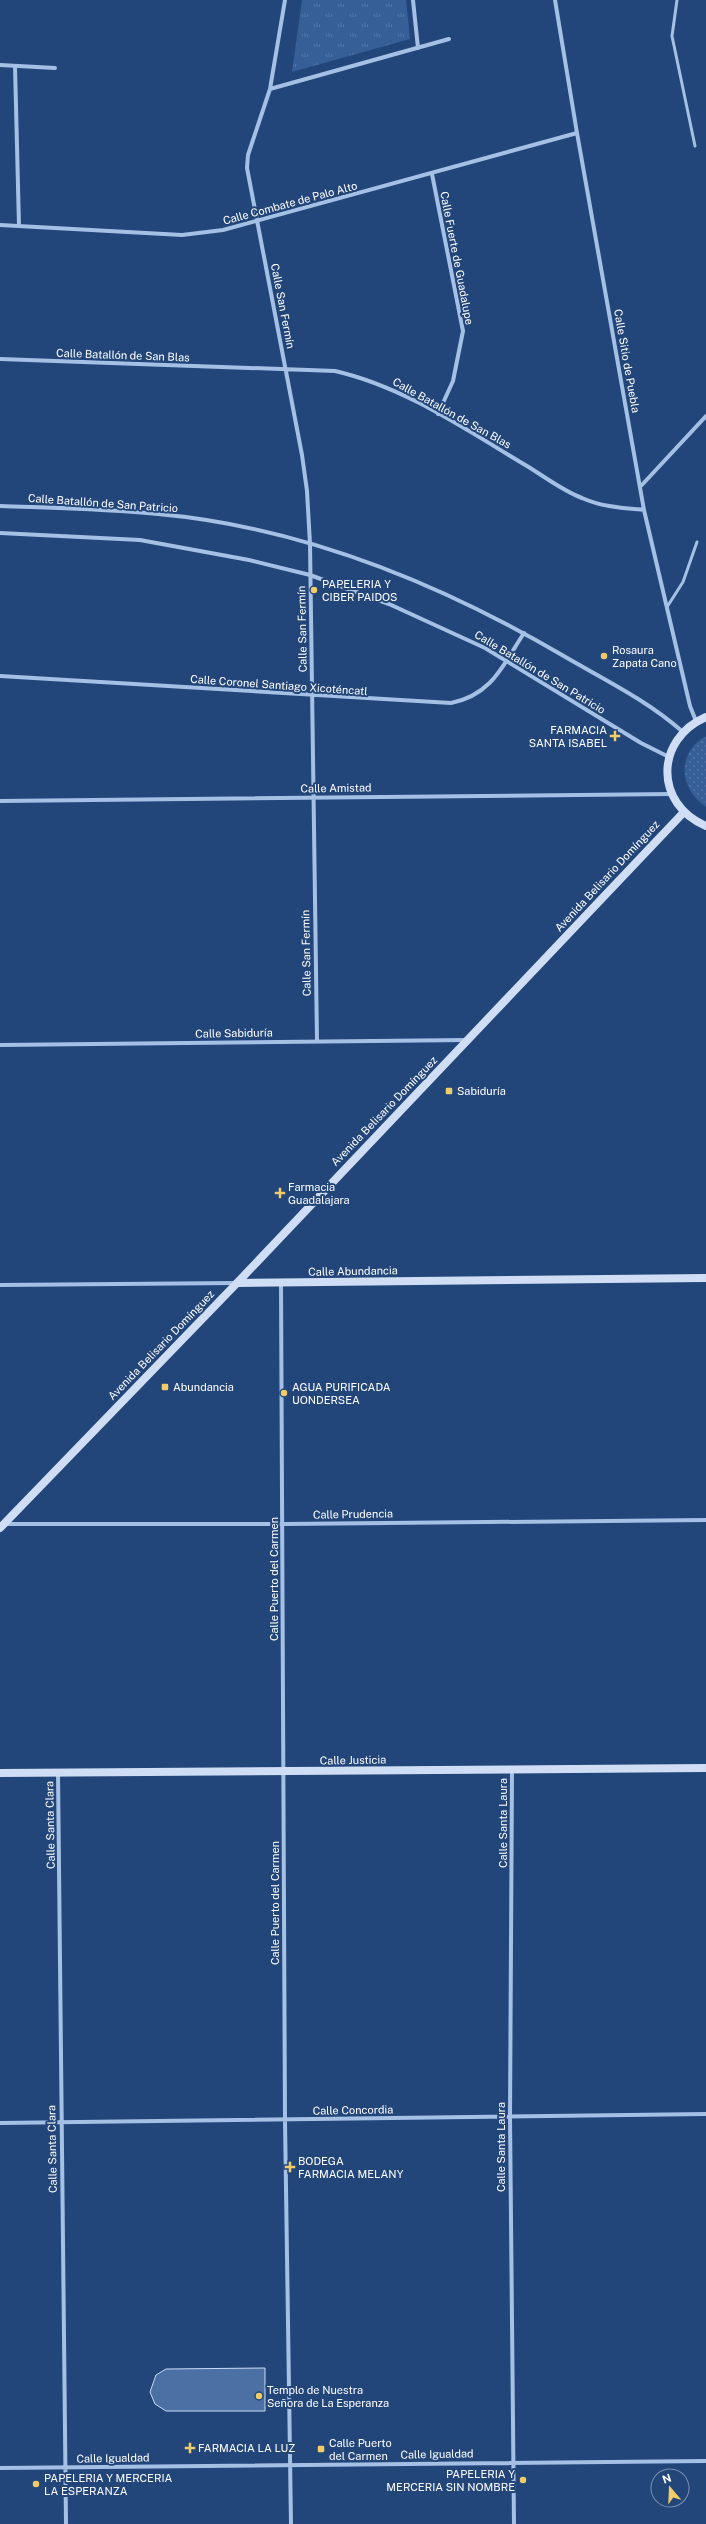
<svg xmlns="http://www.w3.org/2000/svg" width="706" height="2524" font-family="'Public Sans',sans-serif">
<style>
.grass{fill:url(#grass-dots)}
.park{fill:url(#park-tufts)}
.building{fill:#4b70a3;stroke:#c8dbf4}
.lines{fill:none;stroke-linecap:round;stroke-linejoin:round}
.lane{stroke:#a5c0e5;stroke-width:3}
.street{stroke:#a5c0e5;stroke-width:4}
.secondary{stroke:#cfdef4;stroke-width:8}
.poi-dot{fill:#f0cd68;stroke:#23467a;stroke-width:1.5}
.labels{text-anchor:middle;stroke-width:4;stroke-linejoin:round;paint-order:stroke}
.street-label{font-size:11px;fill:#fff;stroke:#23467a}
.poi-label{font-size:11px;fill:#fff;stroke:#23467a;text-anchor:start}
</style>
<defs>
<pattern id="grass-dots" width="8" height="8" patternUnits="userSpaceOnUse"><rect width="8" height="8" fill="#365f98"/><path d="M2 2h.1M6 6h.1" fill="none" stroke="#5477a7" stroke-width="1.8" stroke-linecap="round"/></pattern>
<pattern id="park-tufts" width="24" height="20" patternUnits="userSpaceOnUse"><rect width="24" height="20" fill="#365f98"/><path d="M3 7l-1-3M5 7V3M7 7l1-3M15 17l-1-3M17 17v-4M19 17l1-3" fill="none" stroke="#5477a7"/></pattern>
</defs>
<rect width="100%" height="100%" fill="#23467a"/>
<!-- grass -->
<path class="grass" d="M706,736V807C679,789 676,753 706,736Z"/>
<!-- park -->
<path class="park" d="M302,0H406L410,39L292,72Z"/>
<!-- building -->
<path class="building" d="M265,2368V2411H166L155,2404L150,2392L156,2375L166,2369Z"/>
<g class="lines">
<!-- lane -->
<path class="lane" d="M677,0L672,36L695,146
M667,607L683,582L697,542"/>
<!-- street -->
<path class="street" d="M285,0L270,89L248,155L247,168L302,455L307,491L310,544L317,1041
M413,0L418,48
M555,0L577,133L644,510L690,706L696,721
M0,65L55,68
M15,66L19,226
M270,89L449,39
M432,174L463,331L453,381L438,414
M0,225L182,235L223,230L577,133
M0,359L335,371C405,387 466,430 527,466C545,477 563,491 582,498C602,507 623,508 644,510
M640,487L706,416
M0,506C53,508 106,509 158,514C302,527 439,583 562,655C603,679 647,700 683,732
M0,533L140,540L249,560L310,575L389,604L485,648L641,743L669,757
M0,676L451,703C492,695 503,665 524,633
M0,801L672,794
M0,1045L467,1040
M281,1283L285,2120L291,2524
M0,1285L236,1283
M4,1524H284L706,1520
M512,1770L510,2117L514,2524
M58,1773L66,2524
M0,2123L706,2114
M0,2468L706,2461"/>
<!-- secondary -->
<path class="secondary" d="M706,717C655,739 654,804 706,826
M237,1283L706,1278
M0,1528L237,1283L684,812
M0,1773L706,1768"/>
</g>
<!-- markers -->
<g class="poi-dot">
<circle cx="314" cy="590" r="4"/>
<circle cx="604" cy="656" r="4"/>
<path d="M613 730h4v4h4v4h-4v4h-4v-4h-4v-4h4z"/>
<rect x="445" y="1087" width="8" height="8" rx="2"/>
<path d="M278 1187h4v4h4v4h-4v4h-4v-4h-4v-4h4z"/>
<rect x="161" y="1383" width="8" height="8" rx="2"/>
<circle cx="284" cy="1393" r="4"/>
<path d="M288 2161h4v4h4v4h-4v4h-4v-4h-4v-4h4z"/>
<circle cx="259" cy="2396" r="4"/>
<path d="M188 2442h4v4h4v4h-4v4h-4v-4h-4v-4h4z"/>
<rect x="317" y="2445" width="8" height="8" rx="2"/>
<circle cx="523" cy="2480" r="4"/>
<circle cx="36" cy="2484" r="4"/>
</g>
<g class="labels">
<!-- street labels -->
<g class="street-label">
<text transform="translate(290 203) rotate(-15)" y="4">Calle Combate de Palo Alto</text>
<text transform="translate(457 258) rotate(79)" y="4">Calle Fuerte de Guadalupe</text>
<text transform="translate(283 306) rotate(79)" y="4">Calle San Fermín</text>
<text transform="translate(123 355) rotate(2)" y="4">Calle Batallón de San Blas</text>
<text transform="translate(627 361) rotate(80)" y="4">Calle Sitio de Puebla</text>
<text transform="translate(452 413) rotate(29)" y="4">Calle Batallón de San Blas</text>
<text transform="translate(103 503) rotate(4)" y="4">Calle Batallón de San Patricio</text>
<text transform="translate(302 629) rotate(-91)" y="4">Calle San Fermín</text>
<text transform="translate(540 672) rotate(31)" y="4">Calle Batallón de San Patricio</text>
<text transform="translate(279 685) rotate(4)" y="4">Calle Coronel Santiago Xicoténcatl</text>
<text transform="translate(336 788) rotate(-1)" y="4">Calle Amistad</text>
<text transform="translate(607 876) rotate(-47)" y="4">Avenida Belisario Domínguez</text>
<text transform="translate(306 953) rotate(-91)" y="4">Calle San Fermín</text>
<text transform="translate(234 1033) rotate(-1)" y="4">Calle Sabiduría</text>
<text transform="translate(384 1111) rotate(-46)" y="4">Avenida Belisario Domínguez</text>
<text transform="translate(353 1271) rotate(-1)" y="4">Calle Abundancia</text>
<text transform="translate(161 1345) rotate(-46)" y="4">Avenida Belisario Domínguez</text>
<text transform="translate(353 1514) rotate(-1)" y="4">Calle Prudencia</text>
<text transform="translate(274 1579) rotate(-90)" y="4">Calle Puerto del Carmen</text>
<text transform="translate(353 1760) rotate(-1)" y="4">Calle Justicia</text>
<text transform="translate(503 1823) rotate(-90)" y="4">Calle Santa Laura</text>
<text transform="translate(50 1825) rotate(-91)" y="4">Calle Santa Clara</text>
<text transform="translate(275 1903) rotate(-90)" y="4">Calle Puerto del Carmen</text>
<text transform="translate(353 2110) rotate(-1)" y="4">Calle Concordia</text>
<text transform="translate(501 2147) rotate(-90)" y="4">Calle Santa Laura</text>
<text transform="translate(52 2149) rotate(-91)" y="4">Calle Santa Clara</text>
<text transform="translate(437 2454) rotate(-1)" y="4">Calle Igualdad</text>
<text transform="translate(113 2458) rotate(-1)" y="4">Calle Igualdad</text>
</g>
<!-- poi labels -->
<g class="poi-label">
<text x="322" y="588">PAPELERIA Y<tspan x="322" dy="13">CIBER PAIDOS</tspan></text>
<text x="612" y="654">Rosaura<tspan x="612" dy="13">Zapata Cano</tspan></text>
<text x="607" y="734" text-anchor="end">FARMACIA<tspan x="607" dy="13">SANTA ISABEL</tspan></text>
<text x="457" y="1095">Sabiduría</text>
<text x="288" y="1191">Farmacia<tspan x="288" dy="13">Guadalajara</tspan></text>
<text x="173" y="1391">Abundancia</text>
<text x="292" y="1391">AGUA PURIFICADA<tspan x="292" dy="13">UONDERSEA</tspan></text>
<text x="298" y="2165">BODEGA<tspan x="298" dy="13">FARMACIA MELANY</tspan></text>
<text x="267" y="2394">Templo de Nuestra<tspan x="267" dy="13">Señora de La Esperanza</tspan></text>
<text x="329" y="2447">Calle Puerto<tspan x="329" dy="13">del Carmen</tspan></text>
<text x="198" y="2452">FARMACIA LA LUZ</text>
<text x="515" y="2478" text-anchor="end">PAPELERIA Y<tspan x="515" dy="13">MERCERIA SIN NOMBRE</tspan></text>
<text x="44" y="2482">PAPELERIA Y MERCERIA<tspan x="44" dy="13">LA ESPERANZA</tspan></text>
</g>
</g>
<!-- north arrow -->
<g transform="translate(670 2488) rotate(341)"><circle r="19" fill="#23467a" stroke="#7b90af"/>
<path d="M0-3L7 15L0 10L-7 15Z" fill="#f0cd68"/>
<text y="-6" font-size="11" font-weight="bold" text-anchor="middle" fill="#ffffff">N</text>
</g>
</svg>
